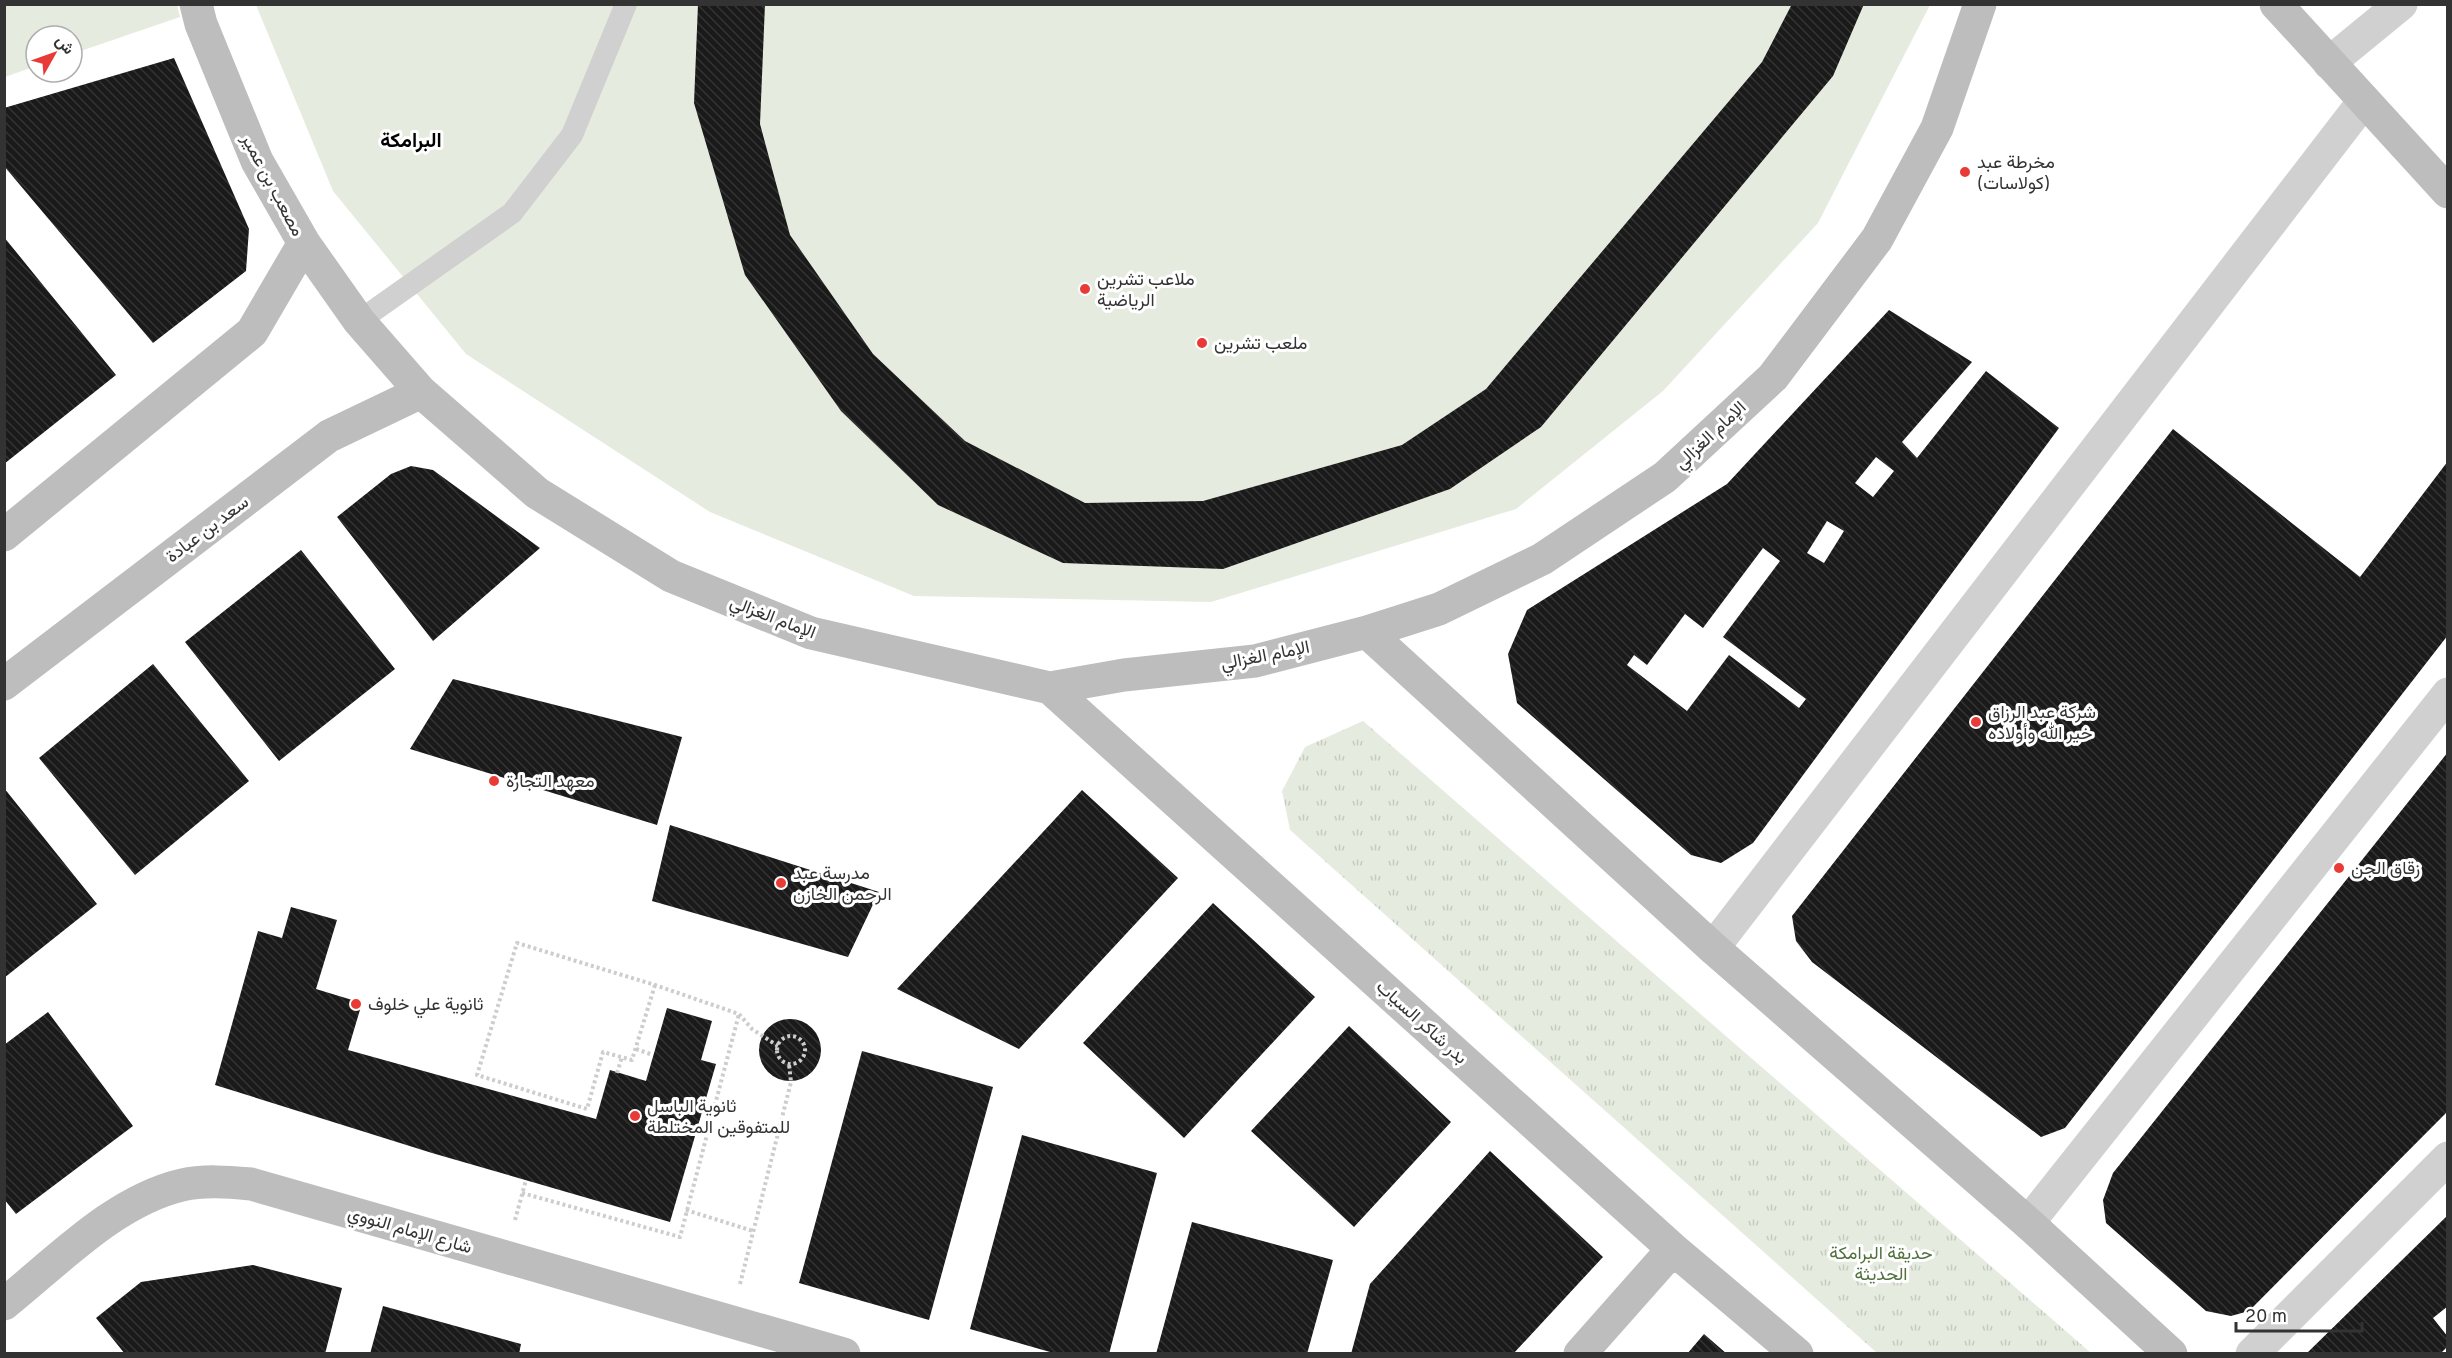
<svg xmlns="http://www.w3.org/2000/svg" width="2452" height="1358" font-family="Overpass,Vazirmatn,sans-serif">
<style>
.green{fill:#e5ecdf}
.park{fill:url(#park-tufts)}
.building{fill:url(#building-back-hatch);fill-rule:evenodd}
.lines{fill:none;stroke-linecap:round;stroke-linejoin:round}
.path{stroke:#cdcdcd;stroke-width:4;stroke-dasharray:3 3;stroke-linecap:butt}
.lane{stroke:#d0d0d0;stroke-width:22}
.street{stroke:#d0d0d0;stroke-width:33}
.secondary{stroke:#bdbdbd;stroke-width:33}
.poi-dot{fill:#e83b37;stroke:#fff;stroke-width:2}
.labels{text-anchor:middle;stroke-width:6;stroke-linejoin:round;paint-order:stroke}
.poi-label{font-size:18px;fill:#333;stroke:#fff;text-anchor:start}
.street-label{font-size:18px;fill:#333;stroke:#fff}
.park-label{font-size:18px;fill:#51703e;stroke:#fff}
.neighbourhood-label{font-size:20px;font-weight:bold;fill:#000;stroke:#fff}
</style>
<defs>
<pattern id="park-tufts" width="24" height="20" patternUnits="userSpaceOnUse" patternTransform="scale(1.5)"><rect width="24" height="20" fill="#e5ecdf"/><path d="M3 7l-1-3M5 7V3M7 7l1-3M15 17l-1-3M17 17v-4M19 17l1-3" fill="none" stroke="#c5cbc0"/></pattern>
<pattern id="building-back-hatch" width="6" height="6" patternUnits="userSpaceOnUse" patternTransform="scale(1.5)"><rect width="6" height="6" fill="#1a1a1a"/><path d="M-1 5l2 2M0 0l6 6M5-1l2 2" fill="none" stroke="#333"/></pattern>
</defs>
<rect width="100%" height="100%" fill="#fff"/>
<!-- green -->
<path class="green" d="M4,5H177L180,17L72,54V36H36V66L5,77Z
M256,5H1930L1818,223L1663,391L1516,509L1211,602L914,596L710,512L466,354L333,191Z"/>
<!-- park -->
<path class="park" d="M1363,721L2091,1353H1877L1290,830L1282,791L1305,747Z"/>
<!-- building -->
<path class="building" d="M698,4H765L760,124L790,235L873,354L965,441L1085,503L1203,501L1402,445L1486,389L1762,62L1792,4H1864L1833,76L1541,427L1450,489L1223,569L1063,563L938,505L841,411L745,275L694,103Z
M174,58L249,229L246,271L153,343L4,166V108Z
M4,237L116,375L4,464Z
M1889,310L1972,362L1902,442L1917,458L1986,371L2059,428L1753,843L1721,863L1691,855L1517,703L1508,654L1527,610L1727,484ZM1876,457L1894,471L1873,497L1855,483ZM1827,521L1844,531L1824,563L1807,553ZM1763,548L1780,561L1723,637L1806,699L1799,708L1729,655L1687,711L1627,665L1634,655L1647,665L1685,614L1703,628Z
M2173,429L2360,577L2448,461V635L2065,1128L2041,1137L1812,962L1796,941L1792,916Z
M411,466L433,470L540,548L433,641L337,517L391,474Z
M301,550L395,669L279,761L185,642Z
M153,664L249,781L135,875L39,758Z
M453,679L682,737L657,825L410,749Z
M2448,752V1111L2249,1311L2231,1316L2206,1311L2106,1223L2103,1200L2113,1173Z
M4,788L97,904L4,978Z
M1082,790L1178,878L1019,1049L897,989Z
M670,825L879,892L848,957L652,901Z
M1213,903L1315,997L1184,1138L1083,1043Z
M291,907L337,920L316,989L362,1003L348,1050L596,1119L610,1070L646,1081L667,1008L712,1021L701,1060L716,1064L670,1222L432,1153L215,1085L258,931L282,938Z
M48,1012L133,1126L16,1214L4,1199V1045Z
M759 1050a31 31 0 1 1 62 0a31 31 0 1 1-62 0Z
M1349,1026L1451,1122L1354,1227L1251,1131Z
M862,1051L993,1087L929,1320L799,1283Z
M1022,1135L1157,1173L1109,1354H1057L970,1329Z
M1490,1151L1603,1257L1513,1354H1351L1370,1284Z
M2448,1215V1306L2433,1318L2448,1337V1346L2440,1354H2306Z
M1192,1222L1333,1260L1307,1354H1156Z
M253,1265L342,1288L325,1354H125L96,1318L141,1282Z
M383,1306L521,1344L519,1354H370Z
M1704,1334L1727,1354H1687Z"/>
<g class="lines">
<!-- path -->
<path class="path" d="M655,985L632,1060L603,1052L587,1109L477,1075L517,943L655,985L739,1014L752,1029L778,1046
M777 1050a14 14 0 1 1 28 0a14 14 0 1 1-28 0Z
M636,1049L653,1055
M617,1073L622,1057
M522,1193L680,1237L739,1014
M686,1210L753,1231
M515,1220L526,1180
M740,1284L791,1082L789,1064"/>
<!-- lane -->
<path class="lane" d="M359,321L512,213L572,135L626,4"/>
<!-- street -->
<path class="street" d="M2329,63L2401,4
M1713,948L2364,101
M2028,1223L2448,694
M2252,1354L2448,1158"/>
<!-- secondary -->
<path class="secondary" d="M196,4L201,24L257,161L304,243L359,321L421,392L537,493L671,576L811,633L1050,688L1124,675L1255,661L1367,632L1439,609L1542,559L1665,477L1773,377L1877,239L1937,128L1980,4
M2276,4L2448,192
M4,535L252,332L304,243
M1367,632L1713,948L2028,1223L2171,1354
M4,684L329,436L421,392
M1050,688L1673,1249L1797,1354
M4,1304C58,1261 114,1201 182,1185C204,1180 228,1182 251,1184L844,1354
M1580,1354L1673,1249"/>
</g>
<!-- markers -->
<g class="poi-dot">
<circle cx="1965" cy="172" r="6"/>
<circle cx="1085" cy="289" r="6"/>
<circle cx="1202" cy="343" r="6"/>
<circle cx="1976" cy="722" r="6"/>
<circle cx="494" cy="781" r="6"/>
<circle cx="2339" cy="868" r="6"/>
<circle cx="781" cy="883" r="6"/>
<circle cx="356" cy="1004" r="6"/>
<circle cx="635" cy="1116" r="6"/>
</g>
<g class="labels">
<!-- poi labels -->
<g class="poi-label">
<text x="1977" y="168">مخرطة عبد<tspan x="1977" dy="21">(كولاسات)</tspan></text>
<text x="1097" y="285">ملاعب تشرين<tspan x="1097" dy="21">الرياضية</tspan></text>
<text x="1214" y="349">ملعب تشرين</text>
<text x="1988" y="718">شركة عبد الرزاق<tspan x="1988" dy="21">خير الله وأولاده</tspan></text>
<text x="506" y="787">معهد التجارة</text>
<text x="2351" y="874">زقاق الجن</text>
<text x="793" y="879">مدرسة عبد<tspan x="793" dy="21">الرحمن الخازن</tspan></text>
<text x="368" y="1010">ثانوية علي خلوف</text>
<text x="647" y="1112">ثانوية الباسل<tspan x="647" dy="21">للمتفوقين المختلطة</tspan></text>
</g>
<!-- street labels -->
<g class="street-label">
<text transform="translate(273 185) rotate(62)" y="6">مصعب بن عمير</text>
<text transform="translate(1710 435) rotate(-43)" y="6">الإمام الغزالي</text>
<text transform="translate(207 529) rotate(-37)" y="6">سعد بن عبادة</text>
<text transform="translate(773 617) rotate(21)" y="6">الإمام الغزالي</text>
<text transform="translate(1265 655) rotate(-11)" y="6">الإمام الغزالي</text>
<text transform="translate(1422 1022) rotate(42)" y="6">بدر شاكر السياب</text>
<text transform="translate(410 1230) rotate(16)" y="6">شارع الإمام النووي</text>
</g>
<!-- park labels -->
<g class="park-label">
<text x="1881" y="1259">حديقة البرامكة<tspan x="1881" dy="21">الحديثة</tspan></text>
</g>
<!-- neighbourhood labels -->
<g class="neighbourhood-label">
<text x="411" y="147">البرامكة</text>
</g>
</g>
<!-- border -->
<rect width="2452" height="1358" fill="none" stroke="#333333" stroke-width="12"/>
<!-- north arrow -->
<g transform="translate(54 54) rotate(50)"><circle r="28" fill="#ffffff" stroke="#adadad" stroke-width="1.5"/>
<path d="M0-4.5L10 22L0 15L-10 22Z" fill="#e83b37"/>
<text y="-9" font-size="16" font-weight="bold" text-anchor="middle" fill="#333333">ش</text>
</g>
<!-- scale -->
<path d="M2236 1322v9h126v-9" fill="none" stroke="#333333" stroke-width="3"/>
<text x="2245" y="1322" font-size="18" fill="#333333" stroke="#ffffff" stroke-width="4.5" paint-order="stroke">20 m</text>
</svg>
